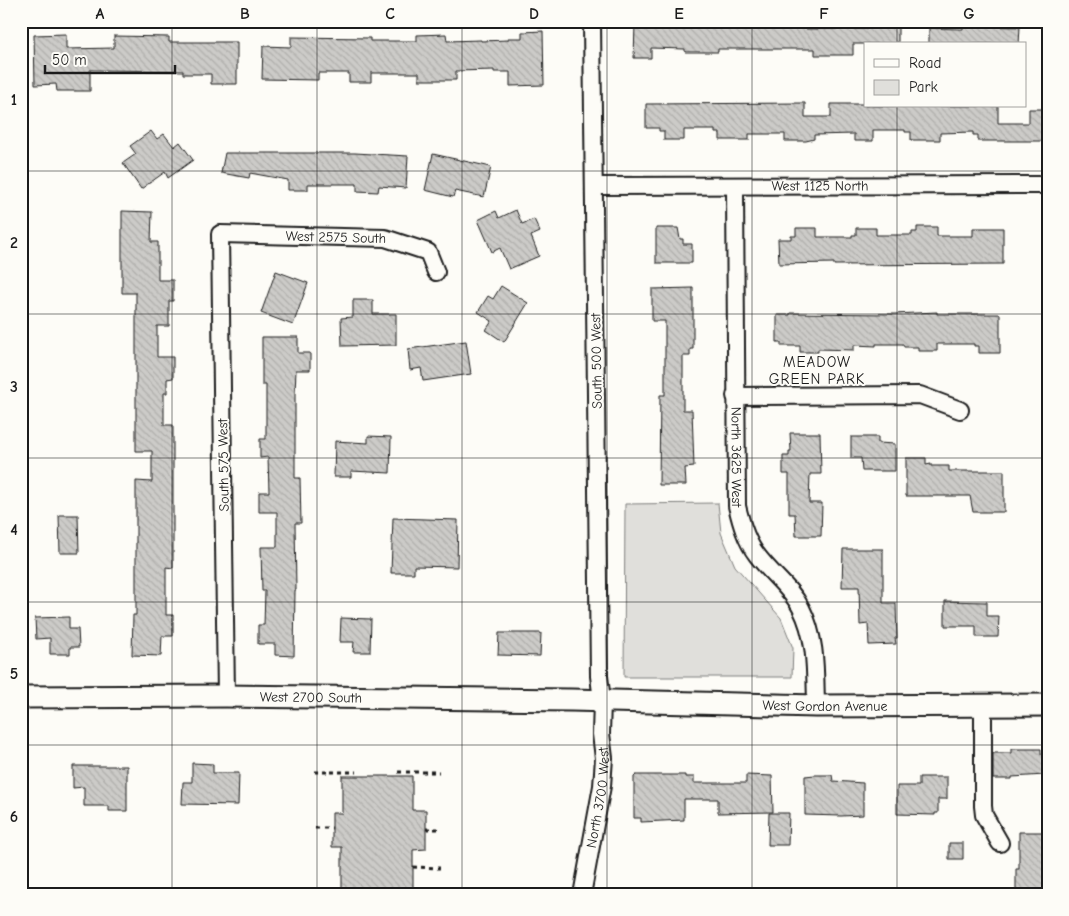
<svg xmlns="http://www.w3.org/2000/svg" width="1069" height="916" font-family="'Comic Neue',sans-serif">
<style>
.green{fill:#e0dfdb;stroke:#7e7e7c}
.building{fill:url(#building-back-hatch);stroke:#1c1c1c}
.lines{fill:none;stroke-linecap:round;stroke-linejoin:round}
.minor-casing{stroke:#1c1c1c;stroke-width:20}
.major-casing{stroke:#1c1c1c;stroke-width:25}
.path{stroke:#1c1c1c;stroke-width:3;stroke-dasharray:4 4;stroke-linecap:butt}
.minor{stroke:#fdfcf7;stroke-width:16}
.major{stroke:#fdfcf7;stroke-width:21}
.grid{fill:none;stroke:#1c1c1c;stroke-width:1;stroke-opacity:0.55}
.labels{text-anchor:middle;stroke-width:4;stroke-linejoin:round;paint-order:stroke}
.street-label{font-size:14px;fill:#1c1c1c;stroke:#fdfcf7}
.neighbourhood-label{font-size:15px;letter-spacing:1px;fill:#1c1c1c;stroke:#fdfcf7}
.neatline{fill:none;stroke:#1c1c1c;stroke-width:2}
.grid-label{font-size:16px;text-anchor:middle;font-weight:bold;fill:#1c1c1c}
</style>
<defs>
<pattern id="building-back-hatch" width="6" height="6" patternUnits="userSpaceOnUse" patternTransform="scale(1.25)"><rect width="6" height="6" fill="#cccbc8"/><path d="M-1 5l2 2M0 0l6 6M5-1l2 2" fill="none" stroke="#afaeab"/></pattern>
</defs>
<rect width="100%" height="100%" fill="#fdfcf7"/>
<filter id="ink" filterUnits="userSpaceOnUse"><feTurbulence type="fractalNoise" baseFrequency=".02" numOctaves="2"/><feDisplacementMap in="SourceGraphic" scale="10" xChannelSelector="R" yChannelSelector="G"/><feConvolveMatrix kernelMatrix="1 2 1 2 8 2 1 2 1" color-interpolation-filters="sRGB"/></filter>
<g filter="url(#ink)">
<!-- green -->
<path class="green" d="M718,503L721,533L735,566L781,618L793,648L792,677H624L625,504Z"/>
<!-- building -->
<path class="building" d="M635,24L806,25V29H867V26H898V44H853V55H815V49H718V52H685V49L651,48V58H634Z
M963,26L1020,27L1019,44H929V28L963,29Z
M543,31L544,85L510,86V72H494V70L456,71V80H419V73H371V82H349V73H318V80L262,79L263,46L291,47V37L370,38V41H417V35L446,34L447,41L481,40V41L508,40V38H522V32Z
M66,34V49L114,48V36L169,37V42H237V84H211V74H183V71L90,70V91H57L56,84L35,85L34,35Z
M805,103V117H831V104H865V106H998V123H1029V109H1048V139H1043V141H978V135H973V132L940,133V140H911V132H905V130H873V141H854V134L814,135V139L806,141H785V134H749V140H720V133H715V130H684V140H664V131H659V128H646V104Z
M151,131L157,139L164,134L174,147L180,142L193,160L168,178L165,172L141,189L123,163L136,154L130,146Z
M225,153H355L408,156L406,188L379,186L378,192L357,191V184H308V190H288V180L250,173L249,178L221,173Z
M433,154L491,167L484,197L455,191L453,197L425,190Z
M516,210L522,224L534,219L540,232L531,236L539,256L509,269L500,248L492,252L478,220L496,211L499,218Z
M122,211L152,212L151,242H158V280H173V301H169V326H157V357H173V378L167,379V393H164V425H173V568L166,567V615H173V636H162L161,656L132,655L133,615H136V481L152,482V451H136V293H122Z
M917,227H937V236H973V228H1003V264L834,265V263L779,264L778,239H791V236H796V228H817V237H852V235H856V228H876V235H912V232H917Z
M656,228H678L680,239H683V244H692V263H656Z
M276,271L308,283L293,325L261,313Z
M501,286L528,303L504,342L486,330L492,321L478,312L488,296L493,299Z
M693,288V349H690V356H683V410H692L694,467L685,468L686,485H659L660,395H665V321H652V289Z
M353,300H373V314H396V345L342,346L341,318L353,317Z
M937,312V314H1000V353H979V346H974V344H937V351H918V347H904L903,344H876V346L854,345V350L818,349V352H800V346H781V342H777V315H790V313L894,314Z
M262,337H298V353H310V370H296L295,394V478H300L301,523H295L296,590H295L294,656L275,655V644H258V625H264L265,591H262L261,547H277V512H259V492H269L268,457L260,458V439H266V385H262Z
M466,341L471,374L423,381L421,368L410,370L408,349Z
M790,433H820L821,474H810L809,503H822L821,536H796L795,514H789V474H783V456H789V451H791Z
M368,436L391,437L390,473L351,471V477H334L335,441L368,443Z
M851,437H878V443L895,444V471H862L861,458H851Z
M906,458H926V465L931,464V466H949V471H1004V512H973L970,496H906Z
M59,515H78L79,553H60Z
M393,518L458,520L457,567L414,566V573H391Z
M843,549H883V603H896L897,638H895L896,644L869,645L868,624L860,625L859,587H842Z
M945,601L987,602V616H999L998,637H976V626H945Z
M69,617V629H78L79,647H70V654H50V638L36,639L35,618Z
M341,618L371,619L370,652H353L354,642H340Z
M499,633H541L540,656L498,655Z
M1011,749H1041V754H1048V772H1045V775L1012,777V779H993V753H1011Z
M192,763L213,764V773H239L238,805L182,804L183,782H192Z
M73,766H127V811H109V806H84V787L73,788Z
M636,775H685V777H694V783H746V775L772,776L773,812L718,813V799H684V820L641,822V818H634V777Z
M815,775H832L833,781L863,783V815L841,816L805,815V776Z
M342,776H412V810H426V849L413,850V895H342V847H332V813H342Z
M919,777H947V799H938V813H935V815L897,814V786H919Z
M769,813H789L788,845H768Z
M1019,832H1048V895H1016V869H1019Z
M949,843H963V859H949Z"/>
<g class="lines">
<defs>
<g id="minor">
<path id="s1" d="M594,186L1048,185"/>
<path id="s2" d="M735,186L737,506C741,523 746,541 757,555C771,574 791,588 801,608C817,639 815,673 816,706"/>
<path d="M735,396L920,395L960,410"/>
<path id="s3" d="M226,696L220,234L385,238L428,252L436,272"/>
<path d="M983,705V806L984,815L1000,843"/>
<path id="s4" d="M582,895L602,786L604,758L601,734L602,701L599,676L592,21"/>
</g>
<g id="major">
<path id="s5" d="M21,697L226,696L571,700L816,706L1048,705"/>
</g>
</defs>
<!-- minor casing -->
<use href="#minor" class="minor-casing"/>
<!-- major casing -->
<use href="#major" class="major-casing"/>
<!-- path -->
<path class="path" d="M315,772H356
M398,772H439
M315,828H332
M426,829H440
M413,867L440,868"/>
<!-- minor -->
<use href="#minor" class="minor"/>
<!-- major -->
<use href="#major" class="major"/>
</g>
</g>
<!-- grid -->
<path class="grid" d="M172,21V895M317,21V895M462,21V895M607,21V895M752,21V895M897,21V44M897,106V895M21,171H1048M21,314H1048M21,458H1048M21,602H1048M21,745H1048"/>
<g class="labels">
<!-- street labels -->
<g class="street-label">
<text dy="5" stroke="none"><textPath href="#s1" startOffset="226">West 1125 North</textPath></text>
<text dy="5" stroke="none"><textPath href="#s3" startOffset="578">West 2575 South</textPath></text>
<text transform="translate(596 361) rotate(-91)" y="5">South 500 West</text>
<text dy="5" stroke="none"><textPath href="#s2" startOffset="271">North 3625 West</textPath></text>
<text transform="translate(223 465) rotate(-91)" y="5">South 575 West</text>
<text dy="5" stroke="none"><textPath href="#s5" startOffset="290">West 2700 South</textPath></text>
<text dy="5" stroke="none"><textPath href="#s5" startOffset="804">West Gordon Avenue</textPath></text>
<text dy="5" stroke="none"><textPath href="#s4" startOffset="99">North 3700 West</textPath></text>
</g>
<!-- neighbourhood labels -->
<g class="neighbourhood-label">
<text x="817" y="367">MEADOW<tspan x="817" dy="17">GREEN PARK</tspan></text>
</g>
</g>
<!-- margin -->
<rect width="1069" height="916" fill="none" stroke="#fdfcf7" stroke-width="55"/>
<!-- legend -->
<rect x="864" y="42" width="162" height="65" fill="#fdfcf7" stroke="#a3a29f"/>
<rect x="874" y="59" width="25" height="8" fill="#fdfcf7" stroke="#a3a29f"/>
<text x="909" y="68" font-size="15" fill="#1c1c1c">Road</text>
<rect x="874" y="80" width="25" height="15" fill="#e0dfdb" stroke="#a3a29f"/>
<text x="909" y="92" font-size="15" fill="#1c1c1c">Park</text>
<!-- scale -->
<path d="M45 65v8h130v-8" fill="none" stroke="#1c1c1c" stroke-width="2.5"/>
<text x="52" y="65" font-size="15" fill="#1c1c1c" stroke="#fdfcf7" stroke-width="4" paint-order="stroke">50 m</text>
<rect x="28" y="28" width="1014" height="860" class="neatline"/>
<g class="grid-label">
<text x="100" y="19">A</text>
<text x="245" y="19">B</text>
<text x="390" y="19">C</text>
<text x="534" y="19">D</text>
<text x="679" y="19">E</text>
<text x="824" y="19">F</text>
<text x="969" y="19">G</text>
<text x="14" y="105">1</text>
<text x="14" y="248">2</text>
<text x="14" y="392">3</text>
<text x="14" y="535">4</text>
<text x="14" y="679">5</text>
<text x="14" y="822">6</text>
</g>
</svg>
